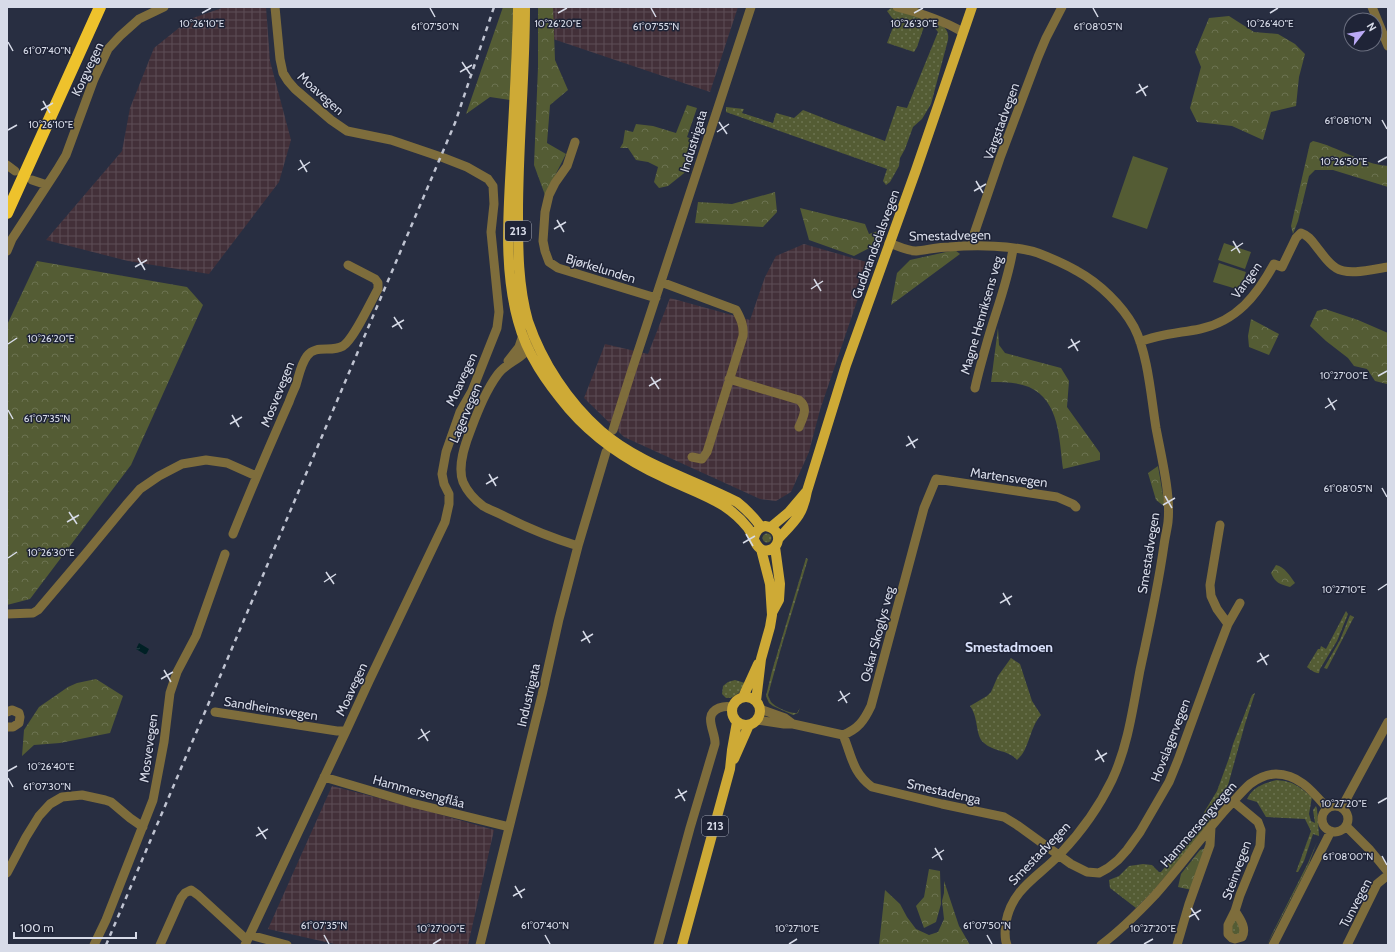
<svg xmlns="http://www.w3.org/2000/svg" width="1395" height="952" font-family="Cabin,sans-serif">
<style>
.industrial{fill:url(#industrial-grid)}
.grass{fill:url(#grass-dots)}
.forest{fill:url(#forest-crowns)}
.garden{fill:#545c34}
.water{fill:url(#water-ripples)}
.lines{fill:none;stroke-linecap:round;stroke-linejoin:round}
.minor{stroke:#7e6d3c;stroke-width:9}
.major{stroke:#ceaa36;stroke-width:10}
.highway{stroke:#eec22c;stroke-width:12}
.rail{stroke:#bfc3d1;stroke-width:2.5;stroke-dasharray:5 5;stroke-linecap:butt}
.ticks{fill:none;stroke:#d7dbe8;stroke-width:1.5}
.labels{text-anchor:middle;stroke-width:3;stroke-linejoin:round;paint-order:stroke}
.shield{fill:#1f2437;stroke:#a0a4b3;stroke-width:1}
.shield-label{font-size:12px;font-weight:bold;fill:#d7dbe8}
.street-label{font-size:13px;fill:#d7dbe8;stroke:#1f2437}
.neighbourhood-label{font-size:14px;font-weight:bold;fill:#d9e1fb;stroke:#1f2437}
.ticks-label{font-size:10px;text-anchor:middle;fill:#d7dbe8;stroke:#1f2437;stroke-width:3;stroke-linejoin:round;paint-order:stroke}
</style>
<defs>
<pattern id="industrial-grid" width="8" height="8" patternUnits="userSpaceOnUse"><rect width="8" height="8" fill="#433039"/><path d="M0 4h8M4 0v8" fill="none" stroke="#5d4d56"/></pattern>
<pattern id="grass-dots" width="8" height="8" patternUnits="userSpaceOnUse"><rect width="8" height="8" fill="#545c34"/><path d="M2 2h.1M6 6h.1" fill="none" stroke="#6c7351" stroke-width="1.8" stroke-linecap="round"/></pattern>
<pattern id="forest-crowns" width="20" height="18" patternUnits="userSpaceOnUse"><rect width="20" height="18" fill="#545c34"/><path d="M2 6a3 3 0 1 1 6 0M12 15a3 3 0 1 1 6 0" fill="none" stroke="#6c7351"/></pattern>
<pattern id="water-ripples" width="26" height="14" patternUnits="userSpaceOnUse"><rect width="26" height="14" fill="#002025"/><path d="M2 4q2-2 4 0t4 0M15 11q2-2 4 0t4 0" fill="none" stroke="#244045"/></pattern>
</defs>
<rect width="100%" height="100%" fill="#282e41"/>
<!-- industrial -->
<path class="industrial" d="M225,7H266L270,61L291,140L279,182L209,274L128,261L46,240L122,151L130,108L154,48L190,19Z
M551,7H738L710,92L553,39Z
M804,244L870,263L820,410L809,452L791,492L776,501L760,499L624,437L584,398L605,344L648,354L670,298L750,320L765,277L776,256Z
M332,786L421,809L494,830L468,945H339L268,929Z"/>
<!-- grass -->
<path class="grass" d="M891,8L924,18L926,21L917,47L914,52L887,43L895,22L887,11Z
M937,25H942C947,30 949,33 948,40L931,104L922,119L913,127L905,149L900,158L899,166L890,182L886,185L883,181L887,169L726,112V107L744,109L742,113L773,123L776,113L794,118L803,110L836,123L885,141L897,106L907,108L938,32L934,27Z
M762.5 538a4.5 4.5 0 1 1 9 0a4.5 4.5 0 1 1-9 0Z
M806,558L808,559L781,648L768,695C768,696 771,702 771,702C775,707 790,714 797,713L800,708L798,713L793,715L773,706L769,703L766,696L772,671Z
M1346,611L1348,614L1337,641L1320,669L1319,673C1317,674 1310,670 1307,667L1318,649H1320L1321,646L1326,649Z
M1350,615L1354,617L1327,669L1324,668L1340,640Z
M1011,658L1020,664L1032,701L1041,715C1029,728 1030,749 1017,760C1009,750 994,752 984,743C975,736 979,718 970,706L987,696L991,692L998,676Z
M735,680L745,683C742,690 735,699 726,698L722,694L723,686L728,682Z
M1255,693L1245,724L1225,796L1222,802L1209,819L1211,822L1152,892L1136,908L1110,888L1109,880L1119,876L1129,866L1143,864L1152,865L1159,872H1161L1186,842L1217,791L1229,758L1233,744L1252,695Z
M1277,780C1295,782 1298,786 1312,797L1309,814L1311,821L1315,823L1313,810L1316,806L1317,809L1319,836L1313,834L1304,861L1298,872H1296L1311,831L1305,819L1266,817L1257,802L1247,799C1253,787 1264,783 1277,780Z
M1317,842L1308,866L1267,945L1272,934L1308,863Z
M1235,919L1240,928L1239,934L1233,935L1230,930Z"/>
<!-- forest -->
<path class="forest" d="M503,7H513L510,100L490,97L466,114Z
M538,7H553L555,60L568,90L550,105L547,143L566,154L545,195L534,165L538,67Z
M1229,16L1254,32L1278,34L1295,44L1305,54L1299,77L1296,106L1271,112L1263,140L1232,126L1197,122L1190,108L1201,67L1195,52L1209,18Z
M687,105L697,108L687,137L698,142L688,170L668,186L659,188L654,182L658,167L648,162L636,160L628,148H620L623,143L625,130L633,132L636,124L653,126L676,133Z
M1313,141C1339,147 1361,164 1388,166V187L1333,170H1315L1309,176L1298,221L1293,234L1291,226L1310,143Z
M775,192L777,212L763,227L695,223L698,202L732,204Z
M800,208L865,224L869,234L878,231L889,208L893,210L881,242L854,256L809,240Z
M955,250L960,254L891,305L897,273L910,260Z
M37,261L187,287L203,305L131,465L30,599L7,605V325Z
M1325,309L1358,320L1388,333L1387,384L1375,381L1367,369L1354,366L1348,358L1326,341L1310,326L1317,311Z
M1251,319L1279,334L1269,355L1249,347L1248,336Z
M998,328L999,345L1005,353L1061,368L1069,381L1067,407L1100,453V460L1063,469C1059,439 1060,401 1029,387C1017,382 1003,382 991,382Z
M1158,466L1165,507L1156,500L1148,473Z
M1276,565C1285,567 1290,576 1295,583L1290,587C1280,584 1275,583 1271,573Z
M96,679L123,696L110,733L60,743L34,745L22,756L24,730L39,707L68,687L77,683Z
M1206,848L1192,890L1178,887L1181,874L1200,850Z
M929,869L940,871L941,904L936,922L924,928L916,906L924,897Z
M944,881L959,926L970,945H879L885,890L900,904L907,917L916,929L929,935L938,932L944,919L942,901L944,893Z"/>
<!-- garden -->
<path class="garden" d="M1133,156L1168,168L1147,229L1112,217Z
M1224,243L1251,252L1245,269L1218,260Z
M1219,263L1246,272L1240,290L1213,282Z"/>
<!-- water -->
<path class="water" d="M139,643L149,649L146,655L136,649Z"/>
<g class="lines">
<!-- minor -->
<path class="minor" d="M897,7C921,13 942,20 963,32
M1372,7L1388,46
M575,142L567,166L555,183L549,195L545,212L543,241L545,251L549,262L558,268L656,298
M7,165L15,171
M32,180L47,185
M889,243C898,246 907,251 916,251C927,250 938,247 949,247C975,245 1014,245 1038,253C1051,258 1065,264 1077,271C1099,283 1122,305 1134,327C1148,354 1151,397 1156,428C1161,455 1171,495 1168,522C1167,530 1165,537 1164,545C1158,587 1149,629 1140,670C1133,707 1128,746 1112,780C1099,807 1081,832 1061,853C1040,876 1012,888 1006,922C1005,929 1004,938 1007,945
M972,246L973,237L1000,158L1038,57L1046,38L1062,7
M7,251L12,239L57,170L66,155L94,79L108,49L120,36L139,19L164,7
M661,282L736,310C741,319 744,326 743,336L707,452L702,459L692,457
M1140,342C1159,334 1180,333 1200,329C1237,321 1257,295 1274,264L1282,267L1296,238L1301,233C1310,236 1313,243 1319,250C1324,256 1328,263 1336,268C1348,276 1374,269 1388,267
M531,344C525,358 507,362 498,374C486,390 478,411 471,429C465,444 457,466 463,482C467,491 475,500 483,506C488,509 496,512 502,515C527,528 552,538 578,546
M508,361L519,347L523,335
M729,379L799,400C809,408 803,417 799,427
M975,388C978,374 982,360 986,346C995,313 1008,282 1013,249
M613,430L630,376L751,7
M1220,525L1210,585L1211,596L1217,609L1228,624
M233,534C251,489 270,445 289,402C291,396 294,390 296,385C299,375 301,364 307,356C316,344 331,353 343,346C354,339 371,301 378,289V283L375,279L348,265
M7,614L33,613L38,610L83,557L126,505L140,489L159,476L182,464L206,460L227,463L256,476
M760,709L785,718L793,724
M7,712L12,710L19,713L20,717L19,723L13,727H7
M215,712L337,731H346
M757,720L784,724H793L843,735C858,729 864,721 871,706L924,508L936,479L1057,497L1073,504L1076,507
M843,735C852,756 852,772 872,787L942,804L1004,817L1017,825L1071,864L1087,872L1099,873L1108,868L1118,860L1127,850L1140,832L1169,782L1178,760L1215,658L1228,624L1240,603
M324,777L412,803L509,827
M1234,802L1258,822L1261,830L1260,846L1240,895L1235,911L1228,925V934L1232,938L1235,939L1242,937C1247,928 1240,919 1235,911
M1322 819a13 13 0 1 1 26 0a13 13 0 1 1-26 0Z
M1342,807L1388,722
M1346,826L1370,850L1388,872
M7,873L26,837L39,816L50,804L62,797L82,795L105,800L111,802L130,818L143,827
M250,935L287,945
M94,945L106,920L153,800L164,742L170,693L177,672L196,636L225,554
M160,945L181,898L185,893L191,890L198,895L247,940
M245,945L346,731L369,681L445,522L449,504V494L444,484L442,474L446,452L460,412L472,391L497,328L499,312L491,232L494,204L493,186L488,179L467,167L444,158L391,140L347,131L331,120L295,89L288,81L283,73L280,59L275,7
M480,945L542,695L559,619L578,546L606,452
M658,945L690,828L715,744C716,732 702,715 719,708C724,706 728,706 732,707
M1101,945C1121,930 1138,913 1155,895C1180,867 1202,836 1227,808C1235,800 1242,791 1250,784C1257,779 1267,774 1276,774C1299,774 1313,792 1327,808
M1177,945L1189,904L1210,845L1211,827
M1273,945L1331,831
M1347,945L1377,884L1388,875"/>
<!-- major -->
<path class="major" d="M518,7C517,59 514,111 511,163C508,216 504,270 518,321C527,355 547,383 569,409C595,439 628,461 663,477C683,487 705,494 724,506C733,512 741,519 748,528C753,535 755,548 763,550C779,554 786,529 765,526C758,528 756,531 754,538
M525,7C525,76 518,144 518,213C518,249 518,286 528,321C542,362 568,402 601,431C639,464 692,479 737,502C747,510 754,517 761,527
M771,527L789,512L806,492
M779,538C795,521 803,515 807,491L846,365L916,170L972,7
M772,613L779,600L780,584L775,547
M732 711a14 14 0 1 1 28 0a14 14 0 1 1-28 0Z
M743,697L758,664
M756,701L761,659L770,627L772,615L770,584L761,549
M734,759L749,725
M682,945L730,769L732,750L737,722"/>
<!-- highway -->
<path class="highway" d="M7,213L100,7"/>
<!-- rail -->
<path class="rail" d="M106,945L455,123L494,7"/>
</g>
<!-- ticks -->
<path class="ticks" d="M430,8L435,17M651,8L656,17M1093,8L1098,17M202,13L211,8M558,13L567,8M914,13L923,8M1270,13L1278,8M8,42L13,51M462,62L470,74M460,72L472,65M1139,84L1146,96M1136,93L1148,86M43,101L50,113M41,110L53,103M1382,120L1387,129M719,122L727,134M8,130L17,125M717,132L729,124M300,160L307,172M1378,162L1387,157M298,170L310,162M976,181L983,193M974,191L986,184M557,220L564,232M554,229L566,222M1233,241L1240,253M1231,251L1243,243M138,258L145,270M135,267L147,260M814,279L821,291M811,289L823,281M394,317L402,329M392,327L404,320M1071,339L1078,351M8,344L17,338M1068,348L1080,341M1378,376L1387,371M651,377L659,389M649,386L661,379M1328,398L1335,410M1325,408L1337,400M8,410L13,419M232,415L239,427M230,424L242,417M908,436L915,448M906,446L918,439M489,474L496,486M486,484L498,477M1382,488L1387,497M1165,496L1172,508M1163,505L1175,498M69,512L77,524M67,522L79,515M746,534L753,546M743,543L755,536M8,558L17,552M326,572L334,584M324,582L336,574M1378,590L1387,584M1003,593L1010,605M1000,603L1012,596M583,631L590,643M581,641L593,634M1260,653L1267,665M1257,662L1269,655M164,670L171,682M161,679L173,672M840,691L847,703M838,701L850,693M421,729L428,741M418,739L430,731M1097,750L1104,762M1095,760L1107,753M8,771L17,766M8,778L13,787M678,789L685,801M675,798L687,791M1378,803L1387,798M258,827L266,839M256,836L268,829M935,848L942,860M1382,856L1387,865M932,858L944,850M515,886L522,898M513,896L525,889M1191,908L1199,920M1189,917L1201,910M324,935L329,944M545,935L550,944M987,935L992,944M433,944L441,939M789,944L797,939M1144,944L1153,939"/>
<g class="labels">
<!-- shield labels -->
<g class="shield">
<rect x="505" y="221" width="26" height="20" rx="3"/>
<rect x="702" y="816" width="26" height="20" rx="3"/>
</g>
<g class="shield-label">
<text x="518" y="235">213</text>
<text x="715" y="830">213</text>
</g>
<!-- street labels -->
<g class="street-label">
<text transform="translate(87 69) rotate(-65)" y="5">Korgvegen</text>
<text transform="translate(321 93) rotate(42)" y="5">Moavegen</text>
<text transform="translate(1001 121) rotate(-70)" y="5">Vargstadvegen</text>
<text transform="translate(693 141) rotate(-73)" y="5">Industrigata</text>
<text transform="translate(950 235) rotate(-1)" y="5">Smestadvegen</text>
<text transform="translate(875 244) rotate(-70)" y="5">Gudbrandsdalsvegen</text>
<text transform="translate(601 268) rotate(17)" y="5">Bjørkelunden</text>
<text transform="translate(1246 280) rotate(-54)" y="5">Vangen</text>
<text transform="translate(981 315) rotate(-74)" y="5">Magne Henriksens veg</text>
<text transform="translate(461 379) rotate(-65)" y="5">Moavegen</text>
<text transform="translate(277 394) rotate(-68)" y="5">Mosvevegen</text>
<text transform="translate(465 413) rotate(-67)" y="5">Lagervegen</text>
<text transform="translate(1009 477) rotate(8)" y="5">Martensvegen</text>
<text transform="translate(1148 553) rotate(-81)" y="5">Smestadvegen</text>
<text transform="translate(877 634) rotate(-75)" y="5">Oskar Skoglys veg</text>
<text transform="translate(351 689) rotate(-65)" y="5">Moavegen</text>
<text transform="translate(528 695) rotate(-77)" y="5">Industrigata</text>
<text transform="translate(271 708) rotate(9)" y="5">Sandheimsvegen</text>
<text transform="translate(1170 740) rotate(-69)" y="5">Hovslagervegen</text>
<text transform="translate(148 748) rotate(-82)" y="5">Mosvevegen</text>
<text transform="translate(419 791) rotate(15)" y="5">Hammersengflåa</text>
<text transform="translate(944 791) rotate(13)" y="5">Smestadenga</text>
<text transform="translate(1198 824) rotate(-49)" y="5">Hammersengvegen</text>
<text transform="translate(1039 853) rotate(-46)" y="5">Smestadvegen</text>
<text transform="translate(1236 870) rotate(-70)" y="5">Steinvegen</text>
<text transform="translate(1355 903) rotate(-62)" y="5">Tunvegen</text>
</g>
<!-- neighbourhood labels -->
<g class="neighbourhood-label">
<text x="1009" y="652">Smestadmoen</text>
</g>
</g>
<g class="ticks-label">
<text x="202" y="27">10°26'10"E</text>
<text x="558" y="27">10°26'20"E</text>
<text x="914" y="27">10°26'30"E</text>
<text x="1270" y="27">10°26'40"E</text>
<text x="435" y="30">61°07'50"N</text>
<text x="656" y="30">61°07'55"N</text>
<text x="1098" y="30">61°08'05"N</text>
<text x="47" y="54">61°07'40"N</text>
<text x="1348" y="124">61°08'10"N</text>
<text x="51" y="128">10°26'10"E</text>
<text x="1344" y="165">10°26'50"E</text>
<text x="51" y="342">10°26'20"E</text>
<text x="1344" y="379">10°27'00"E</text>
<text x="47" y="422">61°07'35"N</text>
<text x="1348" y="492">61°08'05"N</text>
<text x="51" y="556">10°26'30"E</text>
<text x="1344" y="593">10°27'10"E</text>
<text x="51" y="770">10°26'40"E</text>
<text x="47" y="790">61°07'30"N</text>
<text x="1344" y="807">10°27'20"E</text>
<text x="1348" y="860">61°08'00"N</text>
<text x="324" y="929">61°07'35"N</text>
<text x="545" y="929">61°07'40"N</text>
<text x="987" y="929">61°07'50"N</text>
<text x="441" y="932">10°27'00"E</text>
<text x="797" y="932">10°27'10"E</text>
<text x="1153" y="932">10°27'20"E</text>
</g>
<!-- border -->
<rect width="1395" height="952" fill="none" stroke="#d7dbe8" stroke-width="16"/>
<!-- north arrow -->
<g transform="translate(1363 32) rotate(59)"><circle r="19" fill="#1f2437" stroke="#696d7e"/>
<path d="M0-3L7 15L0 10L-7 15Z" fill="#bbaaf6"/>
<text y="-6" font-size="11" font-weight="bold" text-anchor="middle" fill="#d7dbe8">N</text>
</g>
<!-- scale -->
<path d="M14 932v6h122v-6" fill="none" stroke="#d7dbe8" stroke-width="2"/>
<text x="20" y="932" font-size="12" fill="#d7dbe8" stroke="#1f2437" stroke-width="3" paint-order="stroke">100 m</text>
</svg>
